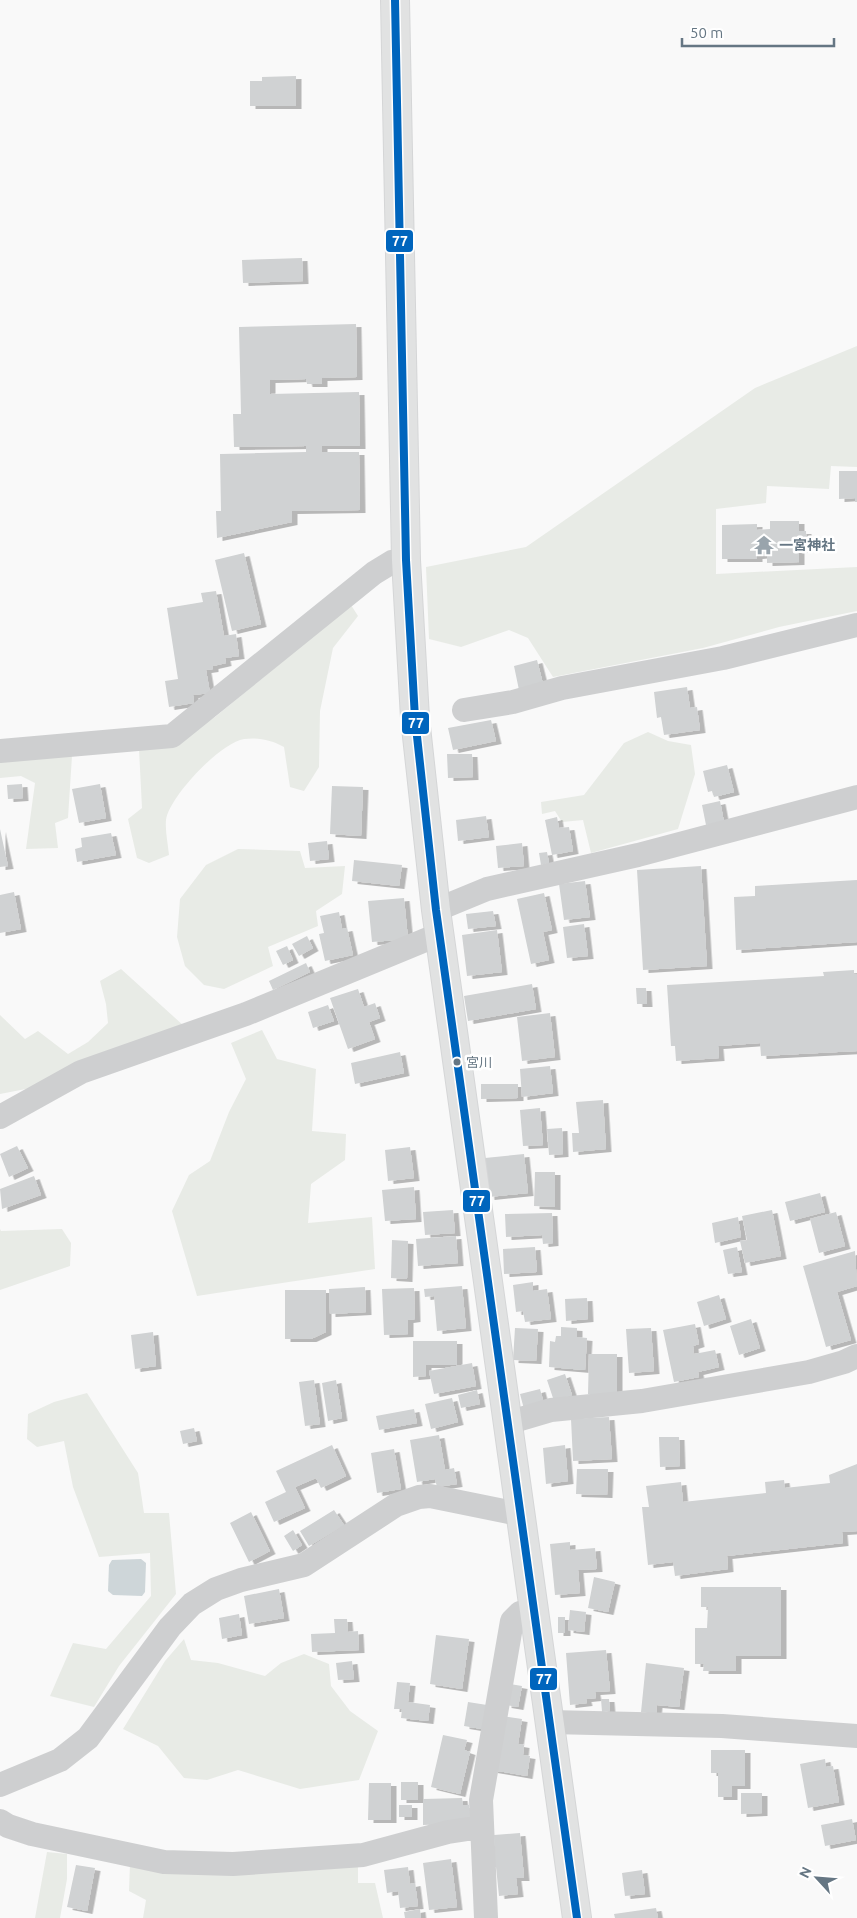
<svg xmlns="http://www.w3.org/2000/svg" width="857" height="1918" font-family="Ubuntu,'Noto Sans JP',sans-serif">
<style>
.green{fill:#e8ebe6}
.water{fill:#ced6d9}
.building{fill:#d0d2d3;filter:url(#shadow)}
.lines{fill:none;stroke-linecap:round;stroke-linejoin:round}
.major-casing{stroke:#d5d6d7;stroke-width:30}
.minor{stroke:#cecfd0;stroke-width:24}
.major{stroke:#e1e2e2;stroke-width:28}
.bus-1-casing{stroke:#fff;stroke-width:11}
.bus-1{stroke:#0065bd;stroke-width:8}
.bus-dot{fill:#657683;stroke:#fff;stroke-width:2}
.labels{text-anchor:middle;stroke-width:5;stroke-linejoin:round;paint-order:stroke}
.bus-label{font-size:13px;fill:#657683;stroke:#fff;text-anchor:start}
.poi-label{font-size:14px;font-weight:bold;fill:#657683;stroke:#fff;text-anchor:start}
.line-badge{stroke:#fff;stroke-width:2}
.badge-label{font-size:14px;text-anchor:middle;font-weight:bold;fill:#fff}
</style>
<defs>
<filter id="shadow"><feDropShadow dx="5.5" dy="3" stdDeviation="0" flood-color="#0004"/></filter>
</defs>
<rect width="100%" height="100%" fill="#f9f9f9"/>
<!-- green -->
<path class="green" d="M857,346V467L831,466L829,489L767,486L766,503L716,509V574L857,567V611L779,627L703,648L553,677L528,638L509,630L461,647L429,639L426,567L526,547L755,388Z
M351,605L358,616L333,648L320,711L319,767L304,791L290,787L284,747C272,740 258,737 244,739C220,743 169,797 166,820C165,831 168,844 169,855L149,863L137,858L128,819L142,808L139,749L177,742L215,717Z
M648,732L668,741L691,745L695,774L678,829L591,853L583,820L562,822L555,811L542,814L541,802L584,795L624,743Z
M72,756L68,818L55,823L58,848L26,849L35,783L21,776L0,778V760Z
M238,849L300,851L305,868L345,866L342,894L316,911L318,926L268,947L273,966L224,989L204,985L185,966L177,937L180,899L206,865Z
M121,969L184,1026L36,1087L0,1094V1015L25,1039L38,1031L68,1054L88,1042L108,1023L106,1004L100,981Z
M262,1030L277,1059L316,1069L312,1131L346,1134L345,1160L311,1184L308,1223L372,1217L375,1269L197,1296L172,1211L189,1175L210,1161L229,1112L246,1079L231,1043Z
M0,1229L1,1231L62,1229L71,1243L70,1266L0,1290Z
M87,1393L138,1473L144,1513H169L176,1594L119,1666L94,1707L50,1696L73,1643L106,1649L151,1596L150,1553L99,1557L73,1487L64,1441L37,1447L27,1439L28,1414L54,1402Z
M184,1639L191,1660L218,1663L265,1676L281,1663L304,1654L329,1664L331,1686L350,1711L378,1731L359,1780L300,1789L238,1770L207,1780L184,1778L158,1746L123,1729L165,1661Z
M47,1852L67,1854V1879L60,1918H35Z
M130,1864L358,1865V1883H375L383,1918H143L146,1900L129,1891Z"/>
<!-- water -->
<path class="water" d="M141,1559L146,1563L145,1592L142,1596L113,1595L108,1591L109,1565L112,1560Z"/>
<!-- building -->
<path class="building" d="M296,76V106H250V81H262V77Z
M302,258L303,281L243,283L242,260Z
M356,324L357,377L322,378V384H307L306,379L270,380V394L359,392L360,446H322V452H359L360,510L292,511V522L217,538L216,511H221L220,454L306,452V446L234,447L233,414H241L239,327Z
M839,471H857V502H855V498L839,499Z
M770,521H799V531H806L807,550H799V562L767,563V555L757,556V559H722V525L757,524V530L770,529Z
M244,553L261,624L232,631L215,560Z
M216,591L224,636L236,634L239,656L225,658L226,663L213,666V669L206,670L210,693L193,695L194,703L169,707L165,681L178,679L167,608L203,602L201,593Z
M537,660L543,684L519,690L514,666Z
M687,687L690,708L697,707L700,730L664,735L661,717L657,718L654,692Z
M491,720L496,741L453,750L448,728Z
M447,754H472L473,777L448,778Z
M727,765L734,792L714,797L712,791L708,792L703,771Z
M22,784L23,798L8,799L7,785Z
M100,784L106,818L79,823L72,789Z
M332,786L363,787L361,836L330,834Z
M720,801L724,822L706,825L702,805Z
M486,816L489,837L458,841L456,820Z
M557,817L559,828L569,827L573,851L552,855L545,820Z
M0,829L8,866L0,867Z
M111,833L116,855L77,862L75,849L82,847L81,838Z
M327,841L329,859L310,861L308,843Z
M522,843L524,866L498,868L496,846Z
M547,852L549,863L541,865L539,853Z
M354,860L402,865L399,886L352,881Z
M701,866L707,966L643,970L637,870Z
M857,880V942L736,950L734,897L755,896V886Z
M585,881L590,917L564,920L559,884Z
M14,892L21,929L0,933V895Z
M544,893L552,930L543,932L549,960L531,964L517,899Z
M404,898L408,939L372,942L368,901Z
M493,911L496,926L468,929L466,914Z
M339,912L342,929L347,928L353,955L325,961L319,934L324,933L320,916Z
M584,924L588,956L567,958L563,927Z
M497,930L502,972L467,976L462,935Z
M307,936L313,948L299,956L292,944Z
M287,946L293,960L283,965L276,951Z
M306,963L310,972L273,990L269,981Z
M854,970V974H857V1051L761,1056L760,1043L718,1046L719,1058L676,1061L675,1046H671L667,985L824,976L823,972Z
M532,984L536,1009L468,1021L464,996Z
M636,988H646L647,1004H637Z
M358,989L364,1007L375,1003L380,1018L369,1022L375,1039L348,1049L330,998Z
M328,1005L334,1021L313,1028L308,1012Z
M550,1013L555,1057L522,1061L517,1017Z
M400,1052L404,1073L355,1084L351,1063Z
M550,1066L553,1093L522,1097L520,1069Z
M481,1084H518V1098L481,1099Z
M603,1100L606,1149L573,1152L572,1133H579L576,1102Z
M540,1108L543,1145L523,1146L520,1110Z
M562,1128L563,1154L549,1155L547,1129Z
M17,1146L28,1168L9,1177L0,1154Z
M410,1147L414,1178L388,1181L385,1150Z
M524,1154L528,1193L489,1197L485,1158Z
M535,1172H555V1207L534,1206Z
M34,1176L41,1195L2,1209L0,1189Z
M414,1187L416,1219L385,1221L382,1190Z
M820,1193L825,1212L790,1221L785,1202Z
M453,1210L455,1233L425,1235L423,1212Z
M772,1210L781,1256L745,1263L740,1241L747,1240L742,1216Z
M836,1212L845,1246L819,1253L810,1219Z
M552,1213L553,1243L543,1244L542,1235L506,1237L505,1214Z
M738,1217L741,1237L715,1243L712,1223Z
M456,1236L458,1263L418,1266L416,1239Z
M392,1240L408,1241L407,1279L391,1278Z
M535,1247L537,1272L504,1274L503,1249Z
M737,1247L742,1272L728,1274L723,1250Z
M855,1251L857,1286L837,1292L851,1340L826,1347L803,1266Z
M533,1282V1291L547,1289L551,1319L525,1322L523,1311L516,1312L513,1285Z
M462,1286L466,1328L437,1331L434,1296L425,1297L424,1289Z
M365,1287L366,1312L330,1314L329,1289Z
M414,1288L415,1319L408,1320V1334L384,1335L382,1289Z
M285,1290H326V1332L311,1339H285Z
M719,1295L726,1319L704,1326L697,1302Z
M587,1298L588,1319L566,1321L565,1299Z
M751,1319L760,1348L739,1355L730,1326Z
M695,1324L699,1344L693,1346L694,1354L715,1350L719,1367L698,1372L699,1377L674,1382L663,1330Z
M561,1327L577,1328V1337L587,1338L585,1370L549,1367L550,1341L555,1342L556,1336H561Z
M515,1328L538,1329L536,1361L513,1360Z
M651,1328L654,1371L629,1373L626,1329Z
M153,1332L156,1366L135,1369L131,1335Z
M413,1341H457V1365H426V1376L413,1377Z
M589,1354H617V1394H588Z
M472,1363L476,1386L434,1394L429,1371Z
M565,1374L572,1395L554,1401L547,1380Z
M314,1380L320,1424L305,1426L299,1382Z
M336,1380L342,1418L328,1421L322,1383Z
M540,1389L544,1404L524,1409L520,1394Z
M477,1390L480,1404L461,1408L458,1395Z
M452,1398L458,1422L431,1429L425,1404Z
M414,1409L417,1423L379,1430L376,1416Z
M609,1417L612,1459L573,1461L571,1419Z
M194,1428L197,1441L183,1444L180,1431Z
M439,1435L445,1470L454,1468L457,1484L437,1487L435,1479L417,1482L410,1440Z
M659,1437H679L680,1466L660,1467Z
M332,1445L346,1476L321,1488L316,1478L295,1487L305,1508L274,1522L265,1502L286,1492L276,1471Z
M565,1445L568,1481L546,1484L543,1448Z
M394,1449L401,1489L377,1493L371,1453Z
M857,1464V1531L842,1532L843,1543L727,1556L728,1569L675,1576L673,1562L648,1565L642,1507H649L646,1486L681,1482L683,1502L766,1493L765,1482L784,1480L785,1488L830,1483L829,1475Z
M577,1469H608L607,1495L576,1494Z
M334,1510L344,1525L309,1546L300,1531Z
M251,1512L270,1551L249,1562L230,1523Z
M293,1530L302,1545L293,1551L284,1536Z
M570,1542V1550L595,1548L597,1569L578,1570L580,1593L555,1595L550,1544Z
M594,1577L615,1582L608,1612L588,1608Z
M701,1587H781V1656H736V1671H703L704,1664H695V1628H707L708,1607H701Z
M279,1589L284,1618L249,1624L244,1596Z
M570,1610L586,1612L584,1632L568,1630Z
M239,1614L242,1635L222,1639L219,1618Z
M558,1617H565V1633H558Z
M334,1619H347L348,1632L358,1631L359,1650L312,1652L311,1634L335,1633Z
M436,1635L469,1639L462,1689L430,1684Z
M606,1650L610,1691L595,1692L596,1698L586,1699L587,1703L570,1705L566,1653Z
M352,1661L354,1679L338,1680L336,1663Z
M646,1663L684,1668L679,1707L657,1705L656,1714L641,1712Z
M397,1682L410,1683L408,1702L430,1705L428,1721L401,1718L402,1709H394Z
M510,1684L522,1686L518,1707L506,1705Z
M601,1699H609L610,1711L602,1712Z
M468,1702L487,1705L482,1729L464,1726Z
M502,1716L522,1719L518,1744L524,1745L523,1755L530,1756L527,1776L492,1770Z
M443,1735L467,1740L464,1750L470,1752L460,1794L431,1787Z
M711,1750H745V1786H732V1797H718V1773H711Z
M825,1759L826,1767L833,1766L839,1802L808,1808L800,1764Z
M401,1782H418V1800H401Z
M369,1783H391V1820H368Z
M741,1793H762V1813L741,1814Z
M462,1798L463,1805H469L470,1823L423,1825V1799Z
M399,1805H412V1817H399Z
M852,1819L856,1840L825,1846L821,1825Z
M520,1833L524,1878H516L518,1894L499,1896L496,1867H492L491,1854H495L494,1835Z
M451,1859L457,1907L429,1910L423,1863Z
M76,1865L95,1868L87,1911L67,1907Z
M408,1867L410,1884L415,1883L418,1906L400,1908L398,1891L387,1893L384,1870Z
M642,1870L645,1894L625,1896L622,1873Z
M656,1908L658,1918H615L614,1914Z
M420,1909L421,1918H405L404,1912Z"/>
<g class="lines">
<defs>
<path id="major" d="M395,0L406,560L415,718L436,910L577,1918"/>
</defs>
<!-- major casing -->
<use href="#major" class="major-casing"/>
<!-- minor -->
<path class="minor" d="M464,710L513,702L562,688L723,658L857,625
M0,751L172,736L374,573L392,562L406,560
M436,910L487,889L638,855L857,797
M0,1117L81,1072L246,1014L440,934
M507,1423L551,1410L642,1401L809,1372L844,1362L857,1356
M550,1722L722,1726L857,1736
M0,1785L60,1760L88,1738L170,1627L192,1604L216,1589L241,1580L304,1565L396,1505L419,1497L430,1496L519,1514
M0,1821L8,1826L32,1834L164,1862L233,1864L363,1855L448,1832L481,1827
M486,1918L481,1800L512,1621L520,1613L533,1610"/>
<!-- major -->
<use href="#major" class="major"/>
<defs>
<path id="bus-1" d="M395,0L406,560L415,718L436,910L577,1918"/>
</defs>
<!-- bus-1 casing -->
<use href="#bus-1" class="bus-1-casing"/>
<!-- bus-1 -->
<use href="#bus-1" class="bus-1"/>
</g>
<!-- icons -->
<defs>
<symbol id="temple-bare" viewBox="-9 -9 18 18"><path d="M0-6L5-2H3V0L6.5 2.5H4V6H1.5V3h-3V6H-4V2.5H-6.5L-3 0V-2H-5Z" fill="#99a4ac" stroke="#fff" stroke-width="2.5" paint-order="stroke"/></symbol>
</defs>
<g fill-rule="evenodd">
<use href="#temple-bare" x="750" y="531" width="28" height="28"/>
</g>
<!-- markers -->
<circle class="bus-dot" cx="457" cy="1062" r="4.5"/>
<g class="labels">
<!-- bus labels -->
<g class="bus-label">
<text x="466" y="1067">宮川</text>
</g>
<!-- poi labels -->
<g class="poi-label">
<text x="779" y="550">一宮神社</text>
</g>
</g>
<g class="line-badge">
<rect x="385" y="229" width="29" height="24" rx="5" fill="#0065bd"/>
<rect x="401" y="711" width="29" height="24" rx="5" fill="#0065bd"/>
<rect x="462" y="1189" width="29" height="24" rx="5" fill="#0065bd"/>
<rect x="529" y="1667" width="29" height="24" rx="5" fill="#0065bd"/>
</g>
<g class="badge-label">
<text x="400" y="246">77</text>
<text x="416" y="728">77</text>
<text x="477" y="1206">77</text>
<text x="544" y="1684">77</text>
</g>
<!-- north arrow -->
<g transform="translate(817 1878) rotate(296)" stroke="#ffffff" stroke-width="4" paint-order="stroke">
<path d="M0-4L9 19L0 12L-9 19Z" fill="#657683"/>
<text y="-8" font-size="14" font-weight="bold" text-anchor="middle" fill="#657683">N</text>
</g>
<!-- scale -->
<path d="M682 38v8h152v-8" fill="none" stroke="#657683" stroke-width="2.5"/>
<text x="690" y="38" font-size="15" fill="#657683" stroke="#ffffff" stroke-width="4" paint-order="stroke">50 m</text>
</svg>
